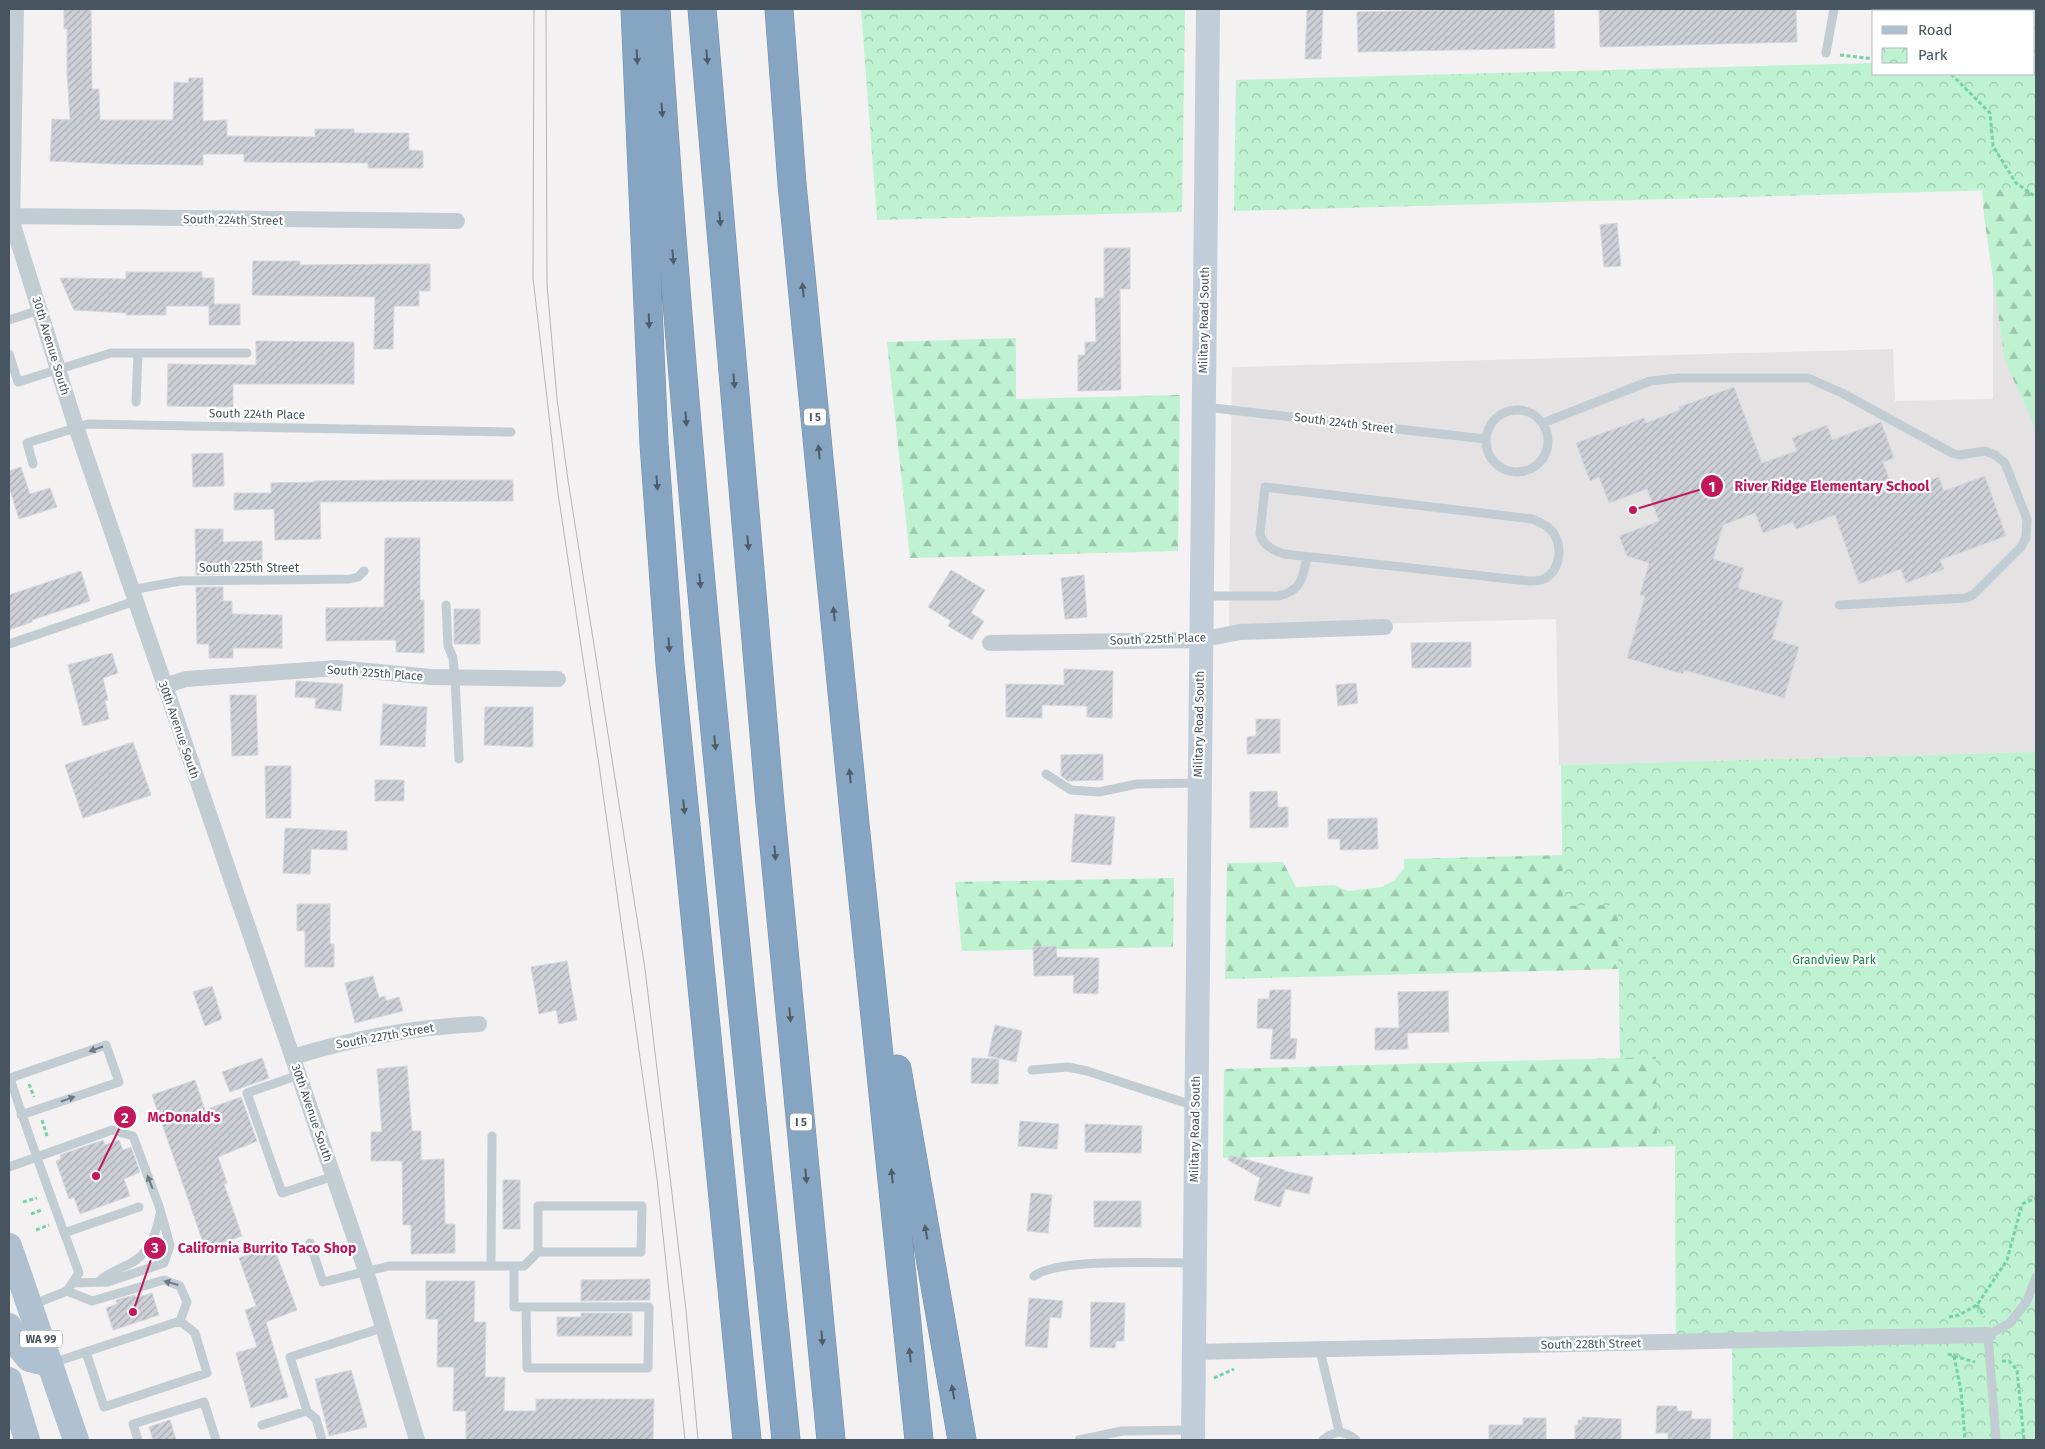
<svg xmlns="http://www.w3.org/2000/svg" width="2045" height="1449" font-family="'Fira Sans',sans-serif">
<style>
.education{fill:#e4e2e3}
.forest{fill:url(#forest-firs)}
.park{fill:url(#park-crowns)}
.building{fill:url(#building-hatch);stroke:#d5d7dd}
.lines{fill:none;stroke-linecap:round;stroke-linejoin:round}
.motorway-casing{stroke:#7190ae;stroke-width:29}
.path{stroke:#74d3a2;stroke-width:3;stroke-dasharray:4 2.5;stroke-linecap:butt}
.service{stroke:#c1ccd3;stroke-width:9}
.minor{stroke:#c1ccd3;stroke-width:16}
.secondary{stroke:#c1cdd9;stroke-width:24}
.primary{stroke:#afc1d1;stroke-width:26}
.motorway{stroke:#86a5c2;stroke-width:28}
.tram{stroke:#b3b6bc;stroke-width:1}
.oneway{fill:#4d5d6a}
.oneway2{fill:#6c7982}
.labels{text-anchor:middle;stroke-width:4.5;stroke-linejoin:round;paint-order:stroke}
.shield{fill:#fff;stroke:#7e8890;stroke-width:1}
.shield-label{font-size:11px;font-weight:bold;fill:#475560}
.street-label{font-size:12px;fill:#475560;stroke:#fff}
.park-label{font-size:12px;fill:#12874a;stroke:#fff}
.leader{fill:none;stroke:#c2185b;stroke-width:2}
.callout-dot{fill:#c2185b;stroke:#fff;stroke-width:2}
.mark-label{font-size:15px;text-anchor:middle;font-weight:bold;fill:#fff}
.callout-label{font-size:14px;text-anchor:middle;font-weight:bold;fill:#c2185b;stroke:#fff;stroke-width:4.5;stroke-linejoin:round;paint-order:stroke}
</style>
<defs>
<pattern id="forest-firs" width="22" height="20" patternUnits="userSpaceOnUse" patternTransform="scale(1.25)"><rect width="22" height="20" fill="#bef2d1"/><path d="M5 1l3.5 6h-7zM16 11l3.5 6h-7z" fill="#9cc7ad"/></pattern>
<pattern id="park-crowns" width="20" height="18" patternUnits="userSpaceOnUse" patternTransform="scale(1.25)"><rect width="20" height="18" fill="#bef2d1"/><path d="M2 6a3 3 0 1 1 6 0M12 15a3 3 0 1 1 6 0" fill="none" stroke="#9cc7ad"/></pattern>
<pattern id="building-hatch" width="6" height="6" patternUnits="userSpaceOnUse" patternTransform="scale(1.25)"><rect width="6" height="6" fill="#cdd0d6"/><path d="M-1 1l2-2M0 6l6-6M5 7l2-2" fill="none" stroke="#a8acb1"/></pattern>
</defs>
<rect width="100%" height="100%" fill="#f3f1f1"/>
<!-- education -->
<path class="education" d="M2036,189V752L1559,765L1556,619L1229,628L1232,367L1893,349L1895,401L1993,399V190Z"/>
<!-- forest -->
<path class="forest" d="M1949,9H2036V430L2005,361L1984,216L1974,78L2034,74V11H1950Z
M1016,338V399L1180,395L1178,551L910,558L887,342Z
M1604,793L1735,1341L1676,1318L1675,1146L1223,1158L1224,1069L1620,1058L1619,969L1225,979L1227,863L1283,862L1296,887L1334,885L1348,891L1382,887L1395,880L1404,868V859L1562,855Z
M1174,878L1173,947L962,951L955,882Z"/>
<!-- park -->
<path class="park" d="M861,9H1185L1182,212L877,220Z
M1992,9H2036V189L1234,211L1236,80L1874,63V74H2034V11H1992Z
M2036,752V1440H1733L1732,1344L1676,1345L1675,1146L1657,1147L1656,1057L1620,1058L1618,905L1563,906L1561,765Z"/>
<!-- building -->
<path class="building" d="M64,9H91L92,89H99L100,120H173L174,82L188,83L189,78H203V121L227,120V136L315,137V129H354V133H409V150L423,151V168H368V163L244,162V154H203V165L115,164L50,161L52,119L70,120L67,72V29H64Z
M1307,9H1323L1321,59H1305Z
M1485,9H1554L1555,48L1358,52L1357,12Z
M1599,9H1796L1797,42L1600,47Z
M1617,223L1621,266L1604,267L1600,225Z
M1104,248H1130V289H1120L1121,390L1078,391V355H1085V342H1096L1095,298H1104Z
M253,261H300V265L430,264V291H419V306H394L393,349H374L375,297L252,295Z
M126,272H202V278H214V304H240V325H209V306H166V315H126V313L74,310L60,278L126,279Z
M256,341L354,342V384H233V407L167,406L168,364L256,365Z
M1734,387L1762,463L1797,451L1792,438L1827,425L1832,440L1881,422L1894,458L1883,462L1894,492L1939,477L1944,491L1985,476L2006,536L1940,560L1944,569L1906,583L1901,569L1859,584L1835,515L1796,529L1793,522L1763,533L1755,513L1723,525L1713,559L1744,568L1738,588L1783,601L1772,639L1799,647L1784,698L1684,670L1683,674L1627,658L1645,596L1640,595L1649,563L1627,556L1619,536L1659,521L1647,489L1609,503L1599,477L1590,481L1576,443L1644,418L1646,423L1680,410L1679,407Z
M223,453L224,486L193,487L192,454Z
M21,467L30,494L50,488L57,507L19,519L9,487V471Z
M401,480H513V501L320,502L321,539L275,540L274,509L234,510V493H271V483L314,482V481Z
M195,529H223V542L262,541V568L223,569V574L196,575Z
M385,538H420V600H424V653L396,652V640L326,641V608L384,607Z
M951,570L985,590L971,613L984,621L972,640L948,626L951,621L928,607Z
M81,571L90,601L32,620V622L9,630V595Z
M1084,575L1087,617L1065,619L1061,578Z
M196,587H223V601H232V614L282,615V648H233V658H209V644H197Z
M454,609H480V644H454Z
M1471,642V667L1412,668L1411,643Z
M112,653L118,673L103,678L108,700L105,701L109,719L83,726L68,665Z
M1064,669L1113,671L1112,718L1087,717V706L1042,705V718L1006,717V684L1064,685Z
M296,681L343,684L341,711L315,708L316,698L295,697Z
M1356,683L1358,703L1338,706L1336,685Z
M230,695H256L258,755L232,756Z
M383,704L427,707L425,747L380,745Z
M485,707H533V747L484,745Z
M1256,719H1280V753L1247,754V737L1256,736Z
M133,742L151,795L83,818L65,765Z
M1103,754V780L1068,781L1061,776V755Z
M265,766H291V818H266Z
M375,780H404V801H375Z
M1277,791L1278,807H1288V827L1250,828V792Z
M1075,814L1115,817L1111,865L1071,862Z
M1377,818L1378,849L1340,850V839H1328V819Z
M285,828L347,831V850L311,849L310,874L283,873Z
M297,904H330V944H334V967H305V931H297Z
M1056,946L1057,957L1099,958L1098,994L1073,993L1074,975L1034,976L1033,947Z
M567,961L577,1020L559,1024L556,1010L539,1014L531,967Z
M373,976L379,998L385,996L386,1001L399,997L403,1011L355,1023L345,983Z
M212,986L222,1019L205,1026L193,992Z
M1270,990H1291L1290,1038L1297,1039L1295,1059H1270L1273,1029L1257,1028L1258,999H1269Z
M1448,991L1449,1032L1407,1033L1408,1049L1375,1050V1028H1399L1398,992Z
M995,1025L1022,1031L1016,1062L988,1056Z
M262,1058L269,1078L230,1092L222,1072Z
M972,1058L999,1059L998,1084L971,1083Z
M407,1066L412,1131H421V1160L444,1159L445,1224H455V1253L411,1254V1225H403L402,1161H371V1132H382L377,1069Z
M195,1080L205,1110L241,1097L257,1141L218,1157L227,1183L224,1184L242,1236L205,1248L152,1095Z
M1020,1121L1059,1124L1057,1149L1018,1146Z
M1085,1124L1142,1126L1141,1153L1085,1152Z
M103,1140L105,1145L119,1140L123,1150L131,1147L140,1172L124,1179L130,1196L80,1214L74,1197L69,1199L56,1161L61,1159L60,1155Z
M1230,1155L1285,1170L1284,1171L1313,1177L1309,1194L1285,1189L1280,1207L1254,1200L1260,1178L1228,1160Z
M503,1180H520V1229H503Z
M1031,1193L1052,1195L1048,1233L1027,1231Z
M1094,1201H1141V1227H1094Z
M273,1245L297,1310L266,1322L288,1397L251,1408L236,1353L257,1347L245,1310L256,1306L239,1258Z
M650,1279V1300L581,1301V1280Z
M426,1281H475L474,1322H486L485,1377H505L504,1411H536V1399H654L653,1440H466V1411H453L454,1367H437L438,1319H426Z
M152,1293L159,1315L113,1330L106,1308L117,1304L116,1300L135,1295L136,1298Z
M1029,1298L1063,1301L1061,1318L1050,1317L1047,1348L1025,1346Z
M1091,1302L1125,1303L1124,1341H1116L1115,1348L1090,1347Z
M581,1313H632V1336H557V1317H581Z
M351,1370L367,1427L329,1436L315,1379Z
M1657,1406H1677V1411H1692L1691,1419H1711L1710,1440H1668V1433H1656Z
M1582,1417L1621,1419V1440H1575V1425H1578V1420H1582Z
M1523,1418H1546V1440H1489V1425H1523Z
M170,1420L176,1440H153L149,1427Z"/>
<g class="lines">
<defs>
<path id="motorway" d="M635,9L654,444L670,664L747,1440
M656,9C686,487 738,963 786,1440
M702,9L770,804L831,1440
M779,9L792,184L855,824L919,1440
M897,1069L962,1440"/>
</defs>
<!-- motorway casing -->
<use href="#motorway" class="motorway-casing"/>
<!-- path -->
<path class="path" d="M1840,55L1874,59
M1951,74L1990,113L1993,146L2016,183L2036,197
M29,1084L34,1097
M42,1120L47,1136
M23,1202L37,1198
M31,1214L42,1210
M36,1230L49,1225
M1977,1305L1984,1317
M1949,1317L1959,1315L1977,1305L2007,1260L2022,1204L2036,1198
M1948,1354L1954,1356L1961,1391L1965,1440
M1954,1356L1975,1362
M2002,1361H2009L2017,1370L2024,1440
M1214,1378L1234,1369"/>
<!-- service -->
<path class="service" d="M1826,53L1834,9
M9,320L39,310
M9,354L18,382L111,353H247
M136,402L138,353
M1205,407L1485,439
M1486 441a31 31 0 1 1 62 0a31 31 0 1 1-62 0Z
M1543,423L1650,381L1679,378H1808L1842,393L1952,453L1959,455L1985,451L1995,455L2005,463L2027,519L2026,538L2021,547L1973,595L1966,598L1839,605
M33,464L27,443L88,424L511,432
M1265,487L1532,519C1539,522 1546,524 1552,531C1563,545 1561,570 1544,579C1540,581 1534,581 1529,581L1284,554C1274,551 1263,546 1260,534Z
M131,590L180,581L350,579L358,577L364,571
M1204,596H1278C1302,591 1302,578 1307,558
M446,605L448,646L453,658L455,678L459,759
M9,644L135,601
M1046,774L1071,790L1099,792L1137,784L1199,783
M1032,1070L1068,1067L1087,1071L1195,1106
M299,1075L247,1093L282,1193L334,1176
M21,1115L119,1082L106,1045L10,1078C31,1144 55,1208 79,1273L67,1291L32,1305
M9,1167L112,1130L133,1136L159,1206L170,1245L164,1263L108,1282L72,1283
M64,1233L139,1207
M310,1243L323,1282L389,1266H524L538,1252H641L642,1206H538V1252
M491,1266L492,1136
M514,1266V1307H649L648,1368H527L526,1307
M1034,1276C1058,1258 1160,1263 1194,1263
M98,1282C112,1269 123,1269 136,1260C150,1250 157,1230 160,1214
M67,1291L92,1301L164,1280L180,1286L187,1302L180,1321
M1320,1350L1339,1431
M86,1352L104,1407L207,1373L195,1333L180,1321
M52,1363L180,1321
M262,1425L307,1411
M138,1440L133,1424L204,1402L216,1440
M322,1440L316,1419L307,1411L290,1357L382,1328
M1079,1440L1122,1431L1193,1430
M1323,1440C1335,1430 1344,1430 1356,1440
M1996,1440L1988,1335L2010,1323L2027,1301L2036,1277"/>
<!-- minor -->
<path class="minor" d="M16,9L12,222L76,427L366,1271L417,1440
M9,216L457,221
M990,643L1200,640L1240,632L1385,627
M164,686L186,679L337,668L431,677L558,679
M293,1057C354,1038 415,1027 479,1024
M1193,1352L1988,1335"/>
<!-- secondary -->
<path class="secondary" d="M1193,1440L1208,9"/>
<!-- primary -->
<path class="primary" d="M9,1246L76,1440
M9,1326L15,1342L29,1359L49,1364
M9,1380L27,1440"/>
<!-- motorway -->
<use href="#motorway" class="motorway"/>
<!-- tram -->
<path class="tram" d="M534,9L533,278L558,493L600,772L657,1179L685,1440
M546,9L547,285L557,399L568,480L645,969L686,1310L698,1440"/>
</g>
<!-- one-way arrows -->
<defs><path id="oneway-solid" d="M-6-.8H1V-3.2L6.5 0L1 3.2V.8H-6Z" transform="scale(1.25)"/></defs>
<g class="oneway">
<use href="#oneway-solid" transform="translate(637 57) rotate(87)"/>
<use href="#oneway-solid" transform="translate(707 57) rotate(85)"/>
<use href="#oneway-solid" transform="translate(662 110) rotate(86)"/>
<use href="#oneway-solid" transform="translate(720 219) rotate(85)"/>
<use href="#oneway-solid" transform="translate(673 257) rotate(85)"/>
<use href="#oneway-solid" transform="translate(803 290) rotate(-96)"/>
<use href="#oneway-solid" transform="translate(649 321) rotate(88)"/>
<use href="#oneway-solid" transform="translate(734 381) rotate(85)"/>
<use href="#oneway-solid" transform="translate(686 419) rotate(85)"/>
<use href="#oneway-solid" transform="translate(819 452) rotate(-96)"/>
<use href="#oneway-solid" transform="translate(657 483) rotate(86)"/>
<use href="#oneway-solid" transform="translate(748 543) rotate(85)"/>
<use href="#oneway-solid" transform="translate(700 581) rotate(85)"/>
<use href="#oneway-solid" transform="translate(834 614) rotate(-96)"/>
<use href="#oneway-solid" transform="translate(669 645) rotate(86)"/>
<use href="#oneway-solid" transform="translate(715 743) rotate(84)"/>
<use href="#oneway-solid" transform="translate(850 776) rotate(-96)"/>
<use href="#oneway-solid" transform="translate(684 807) rotate(84)"/>
<use href="#oneway-solid" transform="translate(775 853) rotate(85)"/>
<use href="#oneway-solid" transform="translate(790 1015) rotate(85)"/>
<use href="#oneway-solid" transform="translate(806 1176) rotate(85)"/>
<use href="#oneway-solid" transform="translate(892 1176) rotate(-96)"/>
<use href="#oneway-solid" transform="translate(926 1232) rotate(-100)"/>
<use href="#oneway-solid" transform="translate(822 1338) rotate(85)"/>
<use href="#oneway-solid" transform="translate(910 1355) rotate(-96)"/>
<use href="#oneway-solid" transform="translate(953 1392) rotate(-100)"/>
</g>
<g class="oneway2">
<use href="#oneway-solid" transform="translate(96 1049) rotate(161)"/>
<use href="#oneway-solid" transform="translate(68 1099) rotate(-19)"/>
<use href="#oneway-solid" transform="translate(150 1182) rotate(-111)"/>
<use href="#oneway-solid" transform="translate(171 1283) rotate(-164)"/>
</g>
<g class="labels">
<!-- shield labels -->
<g class="shield">
<rect x="804" y="408.5" width="22" height="17" rx="4"/>
<rect x="790" y="1113.5" width="22" height="17" rx="4"/>
<rect x="20" y="1330.5" width="42" height="17" rx="4"/>
</g>
<g class="shield-label">
<text x="815" y="421">I 5</text>
<text x="801" y="1126">I 5</text>
<text x="41" y="1343">WA 99</text>
</g>
<!-- street labels -->
<g class="street-label">
<text transform="translate(233 220) rotate(1)" y="4">South 224th Street</text>
<text transform="translate(1204 320) rotate(-89)" y="4">Military Road South</text>
<text transform="translate(51 346) rotate(73)" y="4">30th Avenue South</text>
<text transform="translate(257 414) rotate(1)" y="4">South 224th Place</text>
<text transform="translate(1344 423) rotate(7)" y="4">South 224th Street</text>
<text x="249" y="572">South 225th Street</text>
<text transform="translate(1158 639) rotate(-2)" y="4">South 225th Place</text>
<text transform="translate(375 673) rotate(4)" y="4">South 225th Place</text>
<text transform="translate(1199 724) rotate(-89)" y="4">Military Road South</text>
<text transform="translate(179 730) rotate(71)" y="4">30th Avenue South</text>
<text transform="translate(385 1036) rotate(-10)" y="4">South 227th Street</text>
<text transform="translate(312 1113) rotate(71)" y="4">30th Avenue South</text>
<text transform="translate(1195 1129) rotate(-89)" y="4">Military Road South</text>
<text transform="translate(1591 1344) rotate(-1)" y="4">South 228th Street</text>
</g>
<!-- park labels -->
<g class="park-label">
<text x="1834" y="964">Grandview Park</text>
</g>
</g>
<!-- callouts -->
<path class="leader" d="M1633 510L1712 486M96 1176L125 1117M133 1312L155 1248"/>
<g class="callout-dot">
<circle cx="1633" cy="510" r="5"/>
<circle cx="96" cy="1176" r="5"/>
<circle cx="133" cy="1312" r="5"/>
<circle cx="1712" cy="486" r="12"/>
<circle cx="125" cy="1117" r="12"/>
<circle cx="155" cy="1248" r="12"/>
</g>
<g class="mark-label">
<text x="1712" y="492">1</text>
<text x="125" y="1123">2</text>
<text x="155" y="1253">3</text>
</g>
<g class="callout-label">
<text x="1832" y="491">River Ridge Elementary School</text>
<text x="184" y="1122">McDonald's</text>
<text x="267" y="1253">California Burrito Taco Shop</text>
</g>
<!-- border -->
<rect width="2045" height="1449" fill="none" stroke="#475560" stroke-width="20"/>
<!-- legend -->
<rect x="1872" y="10" width="162" height="65" fill="#ffffff" stroke="#b5bbbf"/>
<rect x="1882" y="26" width="25" height="8" fill="#afc1d1" stroke="#b5bbbf"/>
<text x="1918" y="35" font-size="15" fill="#475560">Road</text>
<rect x="1882" y="48" width="25" height="15" fill="url(#park-crowns)" stroke="#b5bbbf"/>
<text x="1918" y="60" font-size="15" fill="#475560">Park</text>
</svg>
